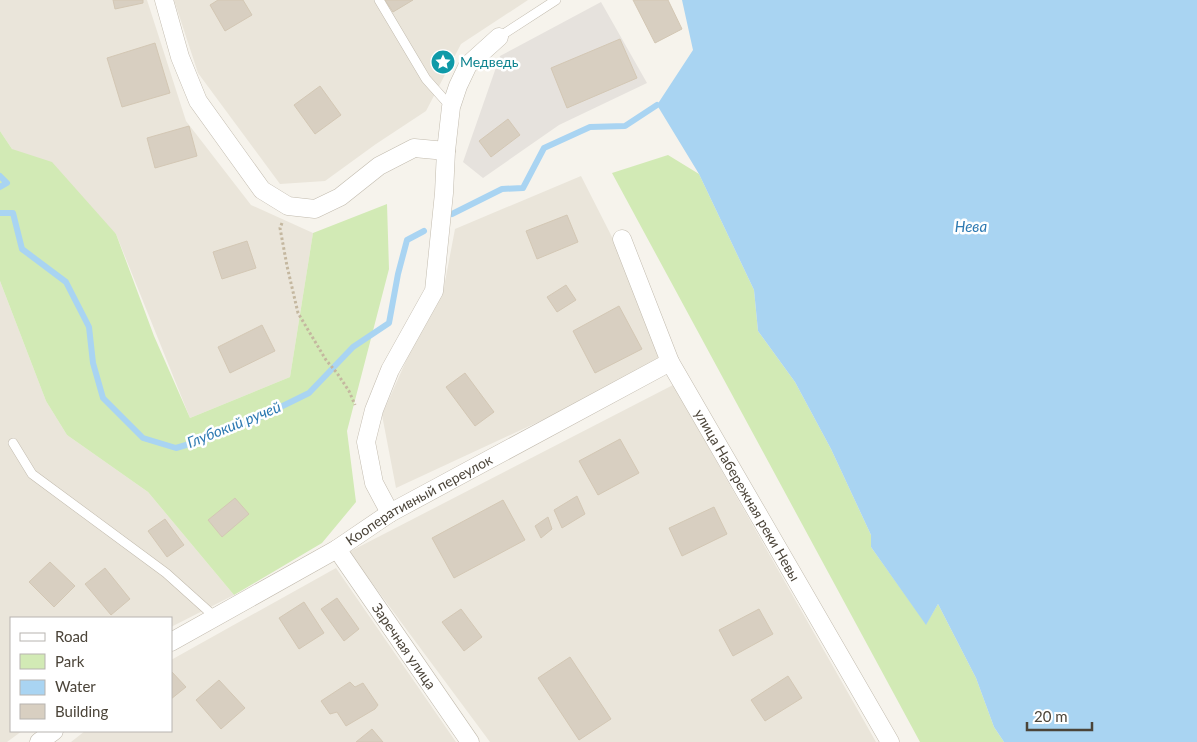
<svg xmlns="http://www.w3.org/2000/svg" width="1197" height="742" font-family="Lato,sans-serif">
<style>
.residential{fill:#eae5da}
.industrial{fill:#e6e2dd}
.green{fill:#d2eab5}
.water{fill:#a9d4f2}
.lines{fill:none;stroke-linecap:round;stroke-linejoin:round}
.stream{stroke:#a9d4f2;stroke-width:6}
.building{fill:#d8cfc1;stroke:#d3c7b4}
.service-casing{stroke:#c2bbae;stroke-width:10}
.minor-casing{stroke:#c2bbae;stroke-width:19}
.path{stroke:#c4b79f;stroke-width:3;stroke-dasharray:2.5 2.5;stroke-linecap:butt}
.service{stroke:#fff;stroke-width:9}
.minor{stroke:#fff;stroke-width:18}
.labels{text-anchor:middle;stroke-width:5;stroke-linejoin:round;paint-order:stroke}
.culture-label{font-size:14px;fill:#0d838f;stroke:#fff;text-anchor:start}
.street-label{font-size:14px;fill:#4b4439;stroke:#fff}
.water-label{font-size:15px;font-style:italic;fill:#2e7ab2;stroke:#fff}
</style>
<rect width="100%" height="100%" fill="#f6f3ec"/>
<!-- residential -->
<path class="residential" d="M0,0H147L186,121L251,205L313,233L290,377L190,418L116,234L12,149L0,131Z
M174,0H528L461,44L426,111L376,144L325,181L280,184L198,73Z
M581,176L674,359L396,488L382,415L421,327L444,287L455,229Z
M0,281L46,401L67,435L148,492L234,595L171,627V618H11V731H22L7,742H0Z
M673,385L876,742H490L349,552Z
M336,568L456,742H71L85,731H171V660Z"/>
<!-- industrial -->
<path class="industrial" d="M601,2L647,83L559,125L483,178L463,162L500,56Z"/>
<!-- green -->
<path class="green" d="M0,131L12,149L52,162L116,234L154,336L190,418L290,377L313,233L387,204L389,269L347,431L356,502L322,543L234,595L148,492L67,435L46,401L0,281Z
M668,155L699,174L754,290L758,331L795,382L831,449L871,535V547L926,624L938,604L976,678L994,727L1004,742H920L612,173Z"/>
<!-- water -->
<path class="water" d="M682,0H1197V742H1004L994,727L976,678L938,604L926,625L871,547V535L831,449L795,382L758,331L754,290L699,174L657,105L693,50Z"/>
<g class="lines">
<!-- stream -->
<path class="stream" d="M0,176L7,183L0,187
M0,213H13L22,249L66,282L89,327L93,363L103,398L143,438L176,448L213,437L254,420L309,393L353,347L389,323L398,274L407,240L424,231
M452,214L502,189L523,188L544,148L590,127L625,126L657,105"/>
</g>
<!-- building -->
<path class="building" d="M113,0H143V3L115,9Z
M218,0H243L252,15L225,31L210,5Z
M385,0H413L393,12Z
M633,0H668L682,29L655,43Z
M620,39L637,78L567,108L551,68Z
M155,43L170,93L122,107L107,58Z
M320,86L341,115L315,134L294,105Z
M508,119L520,135L491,157L479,141Z
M189,126L197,156L155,168L147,138Z
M567,215L578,242L537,259L526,231Z
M247,241L256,268L222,279L213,252Z
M566,285L576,300L557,312L547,297Z
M619,306L642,349L595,373L573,331Z
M262,325L275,351L230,373L218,347Z
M465,373L494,412L475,426L446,387Z
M620,439L639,473L598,495L579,461Z
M577,496L585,514L562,528L554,510Z
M235,498L249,514L222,537L208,520Z
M503,500L525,540L454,578L432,538Z
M714,507L727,534L682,556L669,528Z
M548,517L552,529L541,538L535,526Z
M165,519L184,545L167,557L148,531Z
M50,562L75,586L54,607L29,582Z
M105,568L130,599L111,615L85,584Z
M337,598L359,629L344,641L321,609Z
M304,602L324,633L299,649L279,618Z
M461,609L482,637L464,651L442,622Z
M759,609L773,634L733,656L719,630Z
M570,657L611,719L579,740L538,678Z
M172,672L186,687L171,699V673Z
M788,676L802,698L765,721L751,700Z
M219,680L245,708L221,729L196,700Z
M350,682L355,687L363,683L378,705L375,709L346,726L337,712L330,714L321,701Z
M372,729L383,742H356Z"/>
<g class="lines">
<defs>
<path id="service" d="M379,0L426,79L451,107
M499,37L556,0
M13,443L32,474L166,573L215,617"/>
<g id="minor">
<path d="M164,0L180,57L198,101L262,190L288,206L315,209L340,197L379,166L414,148L446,151"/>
<path id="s1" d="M622,239L670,362L890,742"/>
<path d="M390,513L374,483L366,442L374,410L390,370L434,291L444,193L446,151L451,107L458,86L468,65L499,37"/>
<path id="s2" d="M337,549L470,742"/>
<path id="s3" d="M171,642L337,549L390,513L670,362"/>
<path d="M39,742L54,731"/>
</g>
</defs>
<!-- service casing -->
<use href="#service" class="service-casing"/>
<!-- minor casing -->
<use href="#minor" class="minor-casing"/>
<!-- path -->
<path class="path" d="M282,223L280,228L287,266L298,313L326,360L337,373L349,391L355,405"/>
<!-- service -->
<use href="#service" class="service"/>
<!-- minor -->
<use href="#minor" class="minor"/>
</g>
<!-- icons -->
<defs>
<symbol id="sight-disc" viewBox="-11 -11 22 22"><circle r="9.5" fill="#0f9aa8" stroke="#fff"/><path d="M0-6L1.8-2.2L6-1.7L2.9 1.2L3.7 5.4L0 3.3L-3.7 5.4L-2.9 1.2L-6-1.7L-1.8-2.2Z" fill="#fff"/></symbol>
</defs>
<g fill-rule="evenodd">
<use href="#sight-disc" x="429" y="48" width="28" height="28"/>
</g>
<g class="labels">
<!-- culture labels -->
<g class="culture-label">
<text x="460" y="67">Медведь</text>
</g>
<!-- street labels -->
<g class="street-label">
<text dy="5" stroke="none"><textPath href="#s1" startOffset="286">улица Набережная реки Невы</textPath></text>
<text dy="5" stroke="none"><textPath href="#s3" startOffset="286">Кооперативный переулок</textPath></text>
<text dy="5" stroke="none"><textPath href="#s2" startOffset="118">Заречная улица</textPath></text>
</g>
<!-- water labels -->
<g class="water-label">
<text x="971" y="232">Нева</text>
<text transform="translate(234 425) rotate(-22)" y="5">Глубокий ручей</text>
</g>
</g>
<!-- legend -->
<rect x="10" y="617" width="162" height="115" fill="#ffffff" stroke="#b7b4b0"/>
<rect x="20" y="633" width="25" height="8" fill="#ffffff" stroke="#b7b4b0"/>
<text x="55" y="642" font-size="15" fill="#4b4439">Road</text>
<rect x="20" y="654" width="25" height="15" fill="#d2eab5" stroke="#b7b4b0"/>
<text x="55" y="667" font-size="15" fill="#4b4439">Park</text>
<rect x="20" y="680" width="25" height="15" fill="#a9d4f2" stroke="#b7b4b0"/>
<text x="55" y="692" font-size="15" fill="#4b4439">Water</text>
<rect x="20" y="704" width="25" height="15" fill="#d8cfc1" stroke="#b7b4b0"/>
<text x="55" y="717" font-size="15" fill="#4b4439">Building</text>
<!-- scale -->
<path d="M1027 722v8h65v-8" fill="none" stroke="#4b4439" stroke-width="2.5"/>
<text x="1034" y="722" font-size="15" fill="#4b4439" stroke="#ffffff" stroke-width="4" paint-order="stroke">20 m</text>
</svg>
